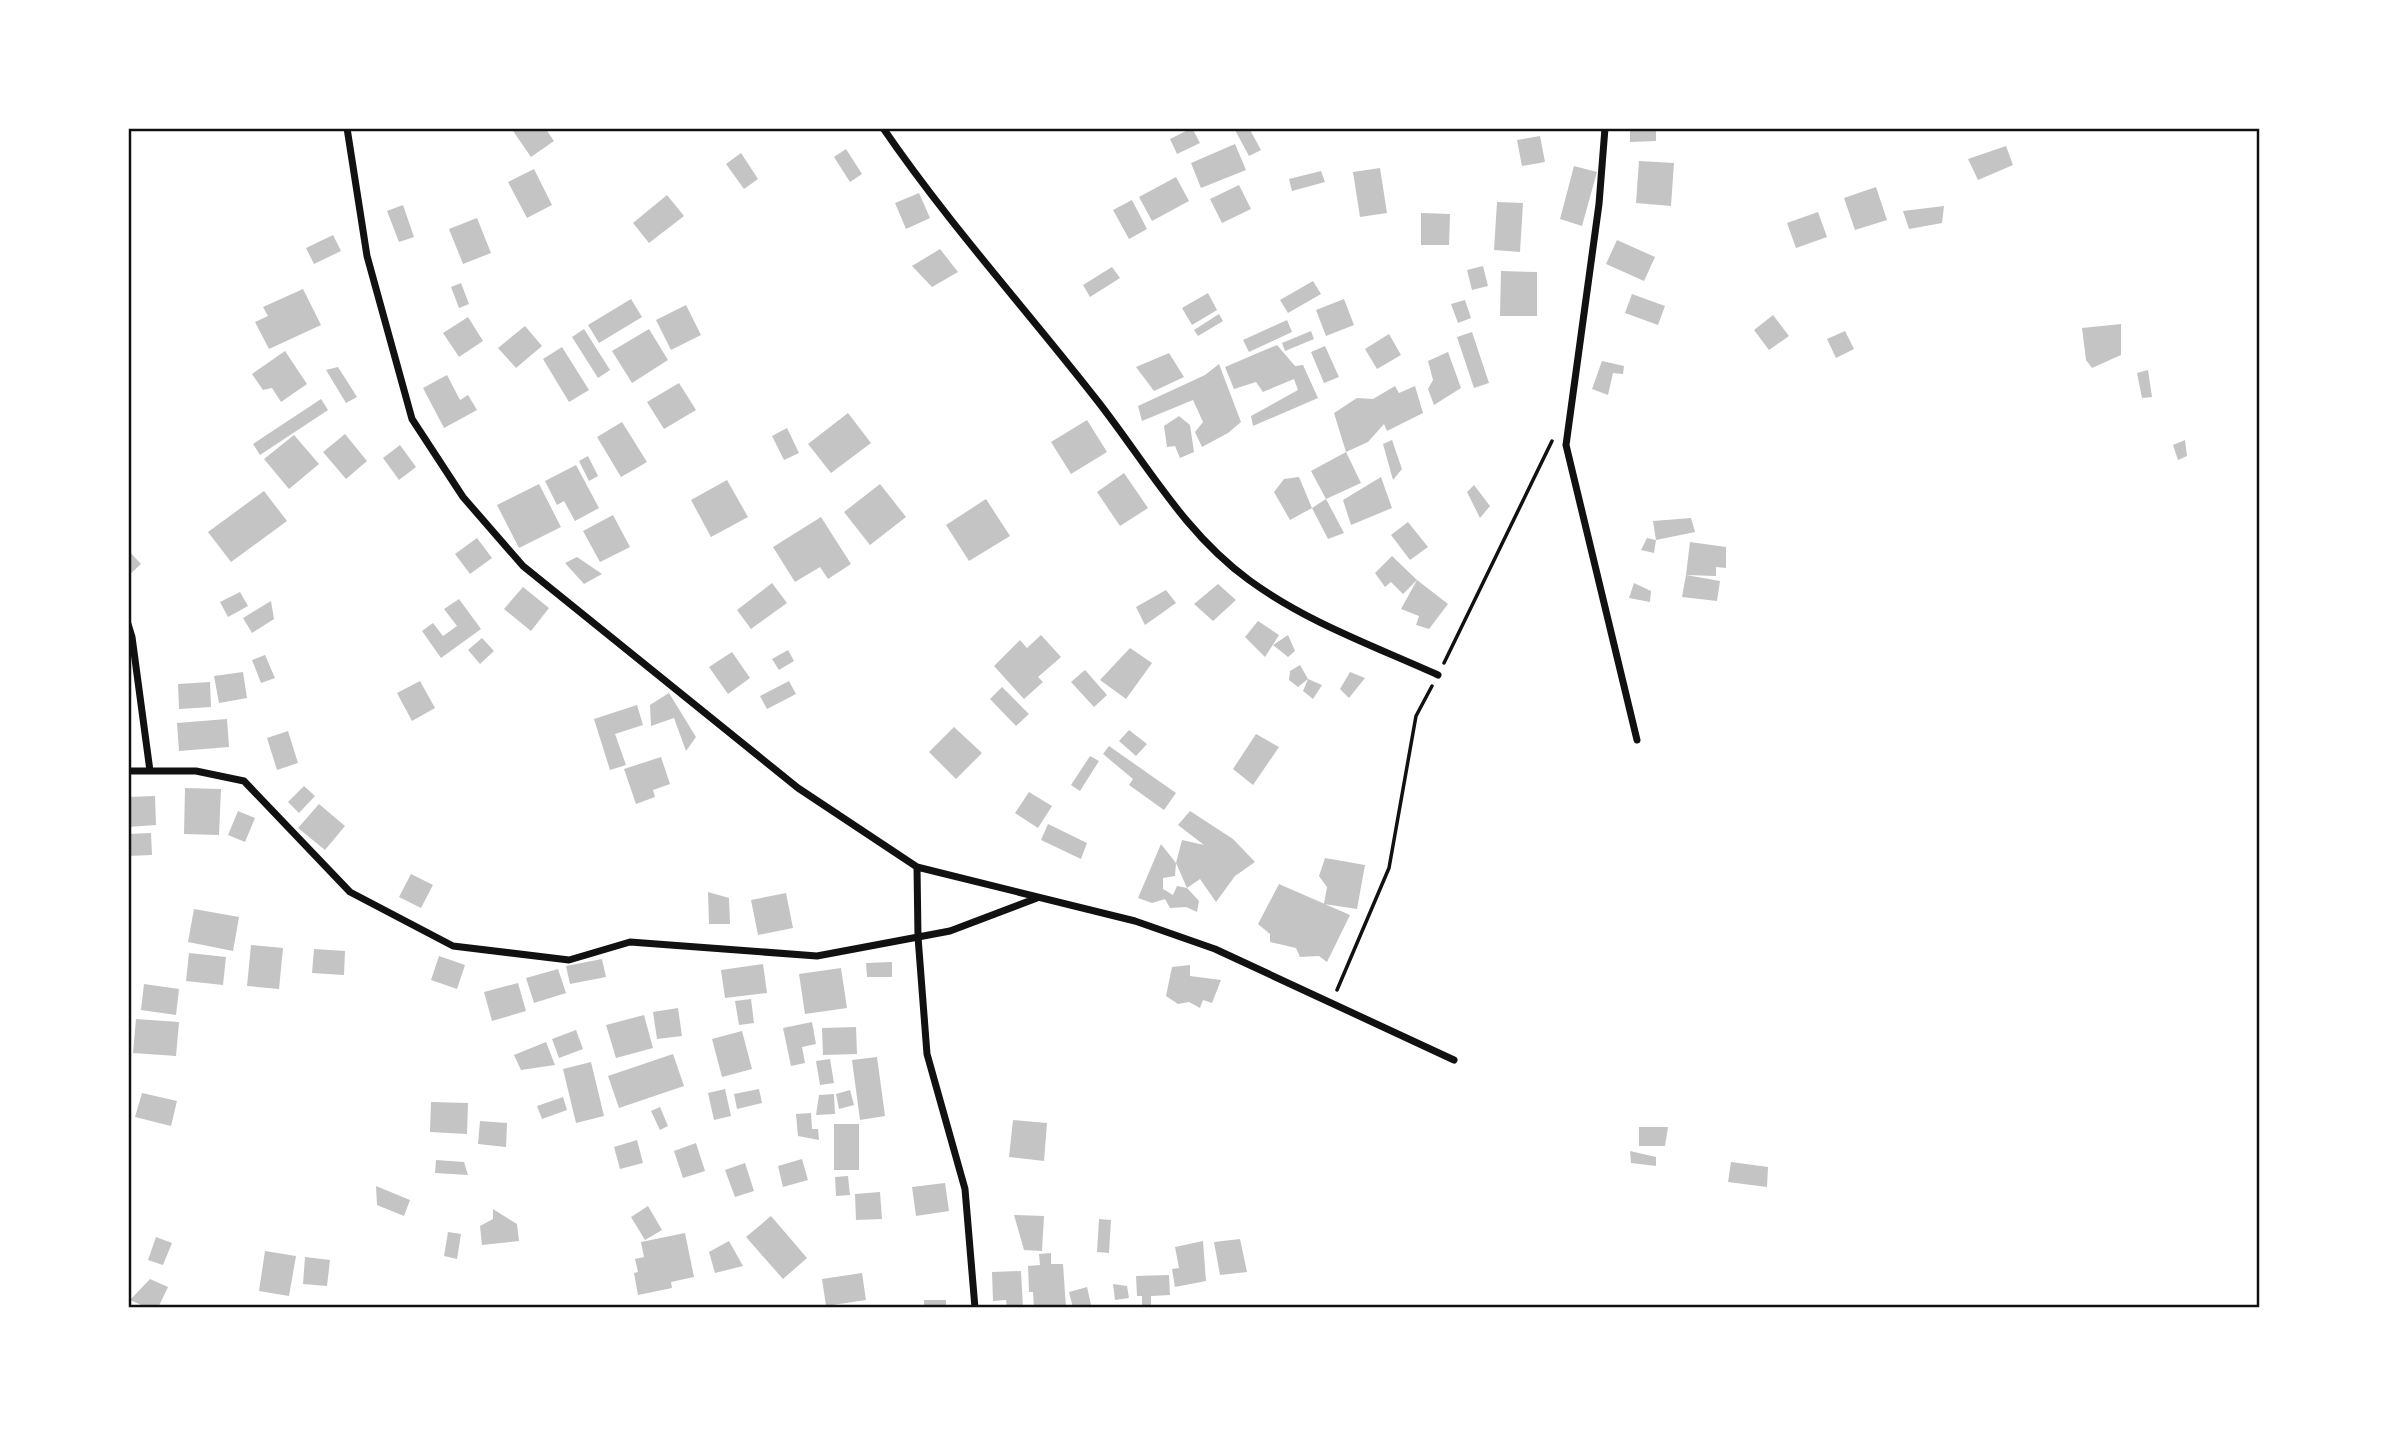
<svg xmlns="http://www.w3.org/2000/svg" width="2387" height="1436" font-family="Ubuntu,sans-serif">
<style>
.building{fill:#c4c4c4}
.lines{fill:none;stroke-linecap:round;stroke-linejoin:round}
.path{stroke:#111;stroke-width:3.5}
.minor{stroke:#111;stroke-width:7}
.neatline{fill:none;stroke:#111;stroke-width:2.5}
</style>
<rect width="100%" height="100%" fill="#fff"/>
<!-- building -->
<path class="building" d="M511,128H545L554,141L531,157Z
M1192,128L1200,143L1177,154L1170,139Z
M1239,128H1249L1261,150L1249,156L1235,130Z
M1630,128H1656V141L1630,142Z
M1540,136L1545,162L1522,166L1517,140Z
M1235,144L1246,170L1201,188L1191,163Z
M2006,146L2013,165L1978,180L1968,159Z
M846,149L862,174L850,182L834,157Z
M741,153L758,179L744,189L726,164Z
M1639,161L1674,163L1671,206L1636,203Z
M1574,166L1597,172L1582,226L1560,219Z
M1380,168L1387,213L1360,217L1353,172Z
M534,169L552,205L527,218L508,182Z
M1321,171L1325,182L1292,191L1289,179Z
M1176,177L1189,201L1152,221L1139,197Z
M1239,185L1251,209L1222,223L1210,199Z
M1876,187L1887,220L1855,230L1844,198Z
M919,193L930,218L906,229L895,203Z
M667,195L684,216L649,243L633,223Z
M1132,200L1147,229L1129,239L1113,210Z
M1497,202L1523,203L1520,252L1494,250Z
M403,205L414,237L399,242L387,211Z
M1944,206L1942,223L1909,229L1903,211Z
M1818,212L1827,237L1796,248L1787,223Z
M1421,213L1450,214L1449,245H1421Z
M477,218L491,253L463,264L449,229Z
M333,235L341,251L314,264L306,248Z
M1617,240L1655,257L1644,281L1606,264Z
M940,249L958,272L932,287L912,266Z
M1483,266L1488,286L1472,290L1467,270Z
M1112,267L1120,278L1090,297L1083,285Z
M1501,271L1537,272V316H1500Z
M1313,281L1321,294L1288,313L1280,300Z
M461,283L469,304L459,308L451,287Z
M303,289L321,325L269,349L255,322L268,316L263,307Z
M1208,293L1217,310L1192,325L1182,308Z
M1632,294L1665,306L1658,325L1625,313Z
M631,299L642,317L599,343L588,325Z
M1344,299L1354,325L1326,336L1316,310Z
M1465,300L1471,318L1458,323L1451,304Z
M686,305L701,335L671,350L656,320Z
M1219,314L1223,321L1198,336L1194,330Z
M1773,315L1789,336L1769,350L1754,330Z
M468,317L483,341L459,357L443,333Z
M1287,320L1292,332L1249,352L1243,340Z
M2121,324V355L2092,368L2086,360L2082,328Z
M525,326L542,346L516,368L498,348Z
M584,329L610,370L598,378L572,337Z
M649,329L668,360L632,383L612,351Z
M1311,331L1314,339L1285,351L1282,343Z
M1845,331L1854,349L1836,358L1827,339Z
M1472,332L1489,383L1474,388L1457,337Z
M1389,334L1401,355L1377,369L1365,349Z
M1277,345L1295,366L1303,365L1318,398L1253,426L1251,416L1298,390L1294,379L1263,392L1256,382L1234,389L1225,367Z
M1325,346L1339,377L1324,383L1311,352Z
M562,347L589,390L569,402L543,359Z
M285,351L307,384L281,402L272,388L263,390L252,374Z
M1448,352L1461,388L1434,405L1428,389L1433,380L1428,361Z
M1169,353L1184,377L1154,391L1136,367Z
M1602,361L1624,366L1623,374L1613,373L1608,395L1592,389Z
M1219,364L1241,422L1228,433L1202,447L1195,432L1203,422L1193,400L1142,421L1138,406L1205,375Z
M338,367L357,397L346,403L326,370Z
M2148,370L2152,397L2142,398L2137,373Z
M447,375L460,400L468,395L477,410L444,428L423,388Z
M679,383L696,410L664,429L647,402Z
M1395,386L1399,393L1415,386L1423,413L1387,431L1384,424L1368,442L1346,452L1334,413L1357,398L1373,399Z
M321,399L328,410L260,455L253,444Z
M848,413L871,443L831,473L808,444Z
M1179,416L1190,425L1194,452L1180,458L1175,446L1167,447L1164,426Z
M1087,420L1107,452L1071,474L1051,442Z
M622,422L647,462L621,477L597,437Z
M787,428L799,453L784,460L772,436Z
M345,434L367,461L346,479L323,452Z
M294,435L319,464L289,489L264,459Z
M1392,440L1402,469L1393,480L1383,444Z
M2185,440L2187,456L2178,460L2173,445Z
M400,445L416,467L399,480L383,458Z
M1346,452L1361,483L1326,499L1344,533L1328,539L1312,508L1326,499L1311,471Z
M588,456L598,476L589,481L579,461Z
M576,465L599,508L575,521L564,501L557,505L545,481Z
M1124,473L1148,508L1120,526L1097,492Z
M1299,477L1312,508L1290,520L1274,492L1284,479Z
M1381,477L1392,508L1351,525L1343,500Z
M727,480L748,517L711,537L691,500Z
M539,484L561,527L519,548L497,505Z
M880,484L906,517L870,545L844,512Z
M1474,485L1490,506L1480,518L1467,492Z
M264,491L287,521L231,562L208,532Z
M986,499L1010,536L969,561L946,525Z
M613,515L630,547L600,562L583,531Z
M821,517L851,564L828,579L820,567L795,582L773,547Z
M1691,518L1695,532L1656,540L1653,521Z
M1408,522L1428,547L1410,560L1391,535Z
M477,538L492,558L470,574L455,554Z
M1647,538L1656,540L1654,553L1641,550Z
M1690,542L1726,547V568L1716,567V576L1686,575Z
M128,550L141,564L128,576Z
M1392,556L1417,580L1403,594L1391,582L1385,587L1375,573Z
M577,557L602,574L584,584L565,563Z
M1686,575L1720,581L1717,601L1682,597Z
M1417,580L1448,604L1429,629L1416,625L1419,616L1401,609Z
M772,583L787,603L751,629L737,610Z
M1634,583L1651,591L1650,602L1629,598Z
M1218,584L1236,600L1213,621L1194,604Z
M523,587L549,608L531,631L504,609Z
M1166,590L1176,603L1145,625L1136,607Z
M240,592L248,606L228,617L220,602Z
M459,599L481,629L441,658L422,631L433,623L443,636L457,626L444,609Z
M271,601L274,619L252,633L243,618Z
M1258,621L1279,635L1265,657L1245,637Z
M1041,635L1061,657L1038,677L1043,682L1024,699L994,666L1020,640L1027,648Z
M1288,635L1295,651L1288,657L1273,645Z
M482,638L494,651L480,664L468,650Z
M1130,648L1152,663L1126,699L1100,680Z
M788,650L794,661L779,670L772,659Z
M732,652L750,678L728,694L709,667Z
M265,655L275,678L261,683L252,660Z
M1300,665L1308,679L1322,685L1313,699L1303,691L1308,679L1298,687L1289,680L1290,671Z
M1085,670L1107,695L1094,707L1071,682Z
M243,672L247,698L219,703L214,676Z
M1350,672L1365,678L1349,698L1340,689Z
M420,681L435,708L412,721L397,693Z
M789,681L796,694L767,709L760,696Z
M210,682L211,707L179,709L178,684Z
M1002,687L1029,714L1016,726L990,699Z
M669,693L696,737L686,751L674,718L651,726L650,705Z
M637,705L643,725L615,734L626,765L610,770L594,719Z
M227,719L229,747L179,751L177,723Z
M954,727L982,753L956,779L929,752Z
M1129,730L1147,744L1136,756L1119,741Z
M288,731L298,763L277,770L267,738Z
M1256,734L1279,747L1253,785L1233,769Z
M1109,746L1176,793L1164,810L1129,785L1133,779L1103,754Z
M1090,756L1099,761L1080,791L1071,785Z
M661,757L670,784L653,790L655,797L636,804L624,769Z
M304,786L315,796L299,813L288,802Z
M185,788L221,789L219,835L184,834Z
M1029,792L1052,806L1038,828L1015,813Z
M155,796L156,825L128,827V797Z
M319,804L345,826L325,850L298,828Z
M238,811L255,818L245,842L228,835Z
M1190,811L1233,839L1255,862L1235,876L1216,902L1200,879L1187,888L1199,901L1197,912L1186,907L1170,908L1165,899L1152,903L1138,898L1161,844L1176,863L1175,876L1163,878V889L1173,895L1177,886L1187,888L1176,863L1182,840L1204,845L1178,825Z
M1048,824L1087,843L1081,859L1041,840Z
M151,833L152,855L128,856V834Z
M1325,858L1365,865L1357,909L1324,904L1327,887L1319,876Z
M411,874L433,885L421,908L399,897Z
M1279,884L1350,915L1327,962L1319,956L1300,957L1296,948L1270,942V934L1258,924Z
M708,892L729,898L730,924H709Z
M786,893L793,928L758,935L751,900Z
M194,909L239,917L233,951L188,942Z
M251,945L283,948L279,989L247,986Z
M314,949L345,951L344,975L312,973Z
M189,953L226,957L223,985L186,981Z
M439,956L465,965L457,989L431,980Z
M602,959L606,977L570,984L566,966Z
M892,962V977H867L866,963Z
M763,964L767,993L725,998L721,970Z
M1190,965V976L1221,980L1212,1003L1203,1000L1200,1008L1189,1002L1178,1004L1166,996L1172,967Z
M841,968L847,1008L805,1014L799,974Z
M558,969L566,993L534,1003L526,978Z
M518,983L526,1011L492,1021L484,992Z
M144,984L179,989L176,1015L141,1010Z
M751,999L754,1023L739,1025L735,1001Z
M678,1008L682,1036L657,1039L653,1012Z
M644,1015L653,1048L616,1058L606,1025Z
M136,1019L179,1022L176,1056L133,1053Z
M812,1022L816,1044L802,1047L805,1063L791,1066L783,1028Z
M856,1027L857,1054L823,1055L822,1028Z
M576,1030L583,1049L559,1058L552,1039Z
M742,1031L752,1069L722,1077L712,1039Z
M546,1042L555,1065L521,1070L514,1055Z
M673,1054L684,1086L619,1108L608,1076Z
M877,1057L885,1116L860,1120L852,1060Z
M830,1059L834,1083L820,1085L816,1061Z
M591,1062L604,1116L576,1123L563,1069Z
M725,1089L731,1116L714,1120L708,1093Z
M759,1089L762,1103L737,1109L734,1094Z
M850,1090L854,1105L839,1109L836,1094Z
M142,1093L177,1101L171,1126L135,1117Z
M834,1094L835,1114L816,1115L819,1095Z
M563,1097L567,1110L542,1119L537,1106Z
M431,1102L468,1103L467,1134L430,1132Z
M660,1107L668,1126L660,1130L651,1111Z
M811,1113L812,1129H818L819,1140L798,1136L796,1114Z
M1013,1120L1047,1123L1044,1161L1009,1157Z
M480,1121L507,1123L506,1147L478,1144Z
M834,1124H859V1170H834Z
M1639,1127H1668L1665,1146H1639Z
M637,1140L643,1163L620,1169L614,1147Z
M696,1143L705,1171L683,1178L674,1151Z
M1630,1151L1656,1157V1166L1631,1163Z
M802,1159L808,1180L783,1187L778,1166Z
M436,1160L464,1162L468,1175L435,1173Z
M1731,1162L1768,1167L1767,1187L1728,1182Z
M745,1163L754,1191L735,1197L725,1170Z
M848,1176L850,1195L836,1196L835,1177Z
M945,1183L949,1211L916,1216L912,1187Z
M376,1186L410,1200L404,1216L377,1205Z
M880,1192L882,1219L856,1220L855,1194Z
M648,1206L662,1230L645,1240L631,1217Z
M493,1209L517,1224L519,1241L482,1245L480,1226L493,1219Z
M1014,1215L1044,1216L1042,1251L1024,1250Z
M771,1216L807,1258L783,1279L746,1237Z
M1099,1219L1111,1220L1109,1253L1097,1252Z
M448,1232L461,1234L457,1259L444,1256Z
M685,1233L694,1277L671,1282L672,1288L638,1295L634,1273L638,1272L635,1259L644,1257L641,1242Z
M156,1237L172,1243L163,1265L148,1260Z
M1240,1239L1247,1272L1220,1275L1214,1242Z
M729,1241L743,1266L715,1273L709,1252Z
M1203,1241L1206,1281L1175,1287L1172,1269L1179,1268L1175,1247Z
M265,1251L296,1256L289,1296L259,1291Z
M1051,1253V1264H1063L1066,1308H1034L1033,1292H1029L1028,1266L1040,1265L1039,1254Z
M305,1257L330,1260L327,1286L303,1284Z
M1021,1271L1023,1308H1007L1006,1300L993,1301L992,1272Z
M862,1273L866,1300L826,1306L822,1279Z
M1169,1275L1170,1295L1151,1296V1308H1142V1296H1137L1136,1276Z
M150,1279L168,1287L158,1308H148L130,1300Z
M1113,1284L1127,1286L1129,1298L1115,1300Z
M1087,1287L1091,1305L1073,1308L1069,1292Z
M924,1300H946V1308H924Z"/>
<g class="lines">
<!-- path -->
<path class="path" d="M1444,663L1552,441
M1337,990L1389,868L1416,716L1432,686"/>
<!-- minor -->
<path class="minor" d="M347,128L367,256L412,419L463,497L523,566L798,788L917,867L1135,921L1215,949L1454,1060
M883,128C948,223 1025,308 1096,399C1145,461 1183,532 1249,580C1306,622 1374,646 1438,675
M1605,128L1599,204L1566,445L1637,740
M128,624L132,637L150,771
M128,771H196L244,781L350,892L453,946L569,960L630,942L817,956L950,931L1037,898
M917,867L918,937L927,1054L965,1189L975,1308"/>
</g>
<!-- border -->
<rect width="2387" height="1436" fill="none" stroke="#ffffff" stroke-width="259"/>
<rect x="130" y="130" width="2128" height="1176" class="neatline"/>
</svg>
